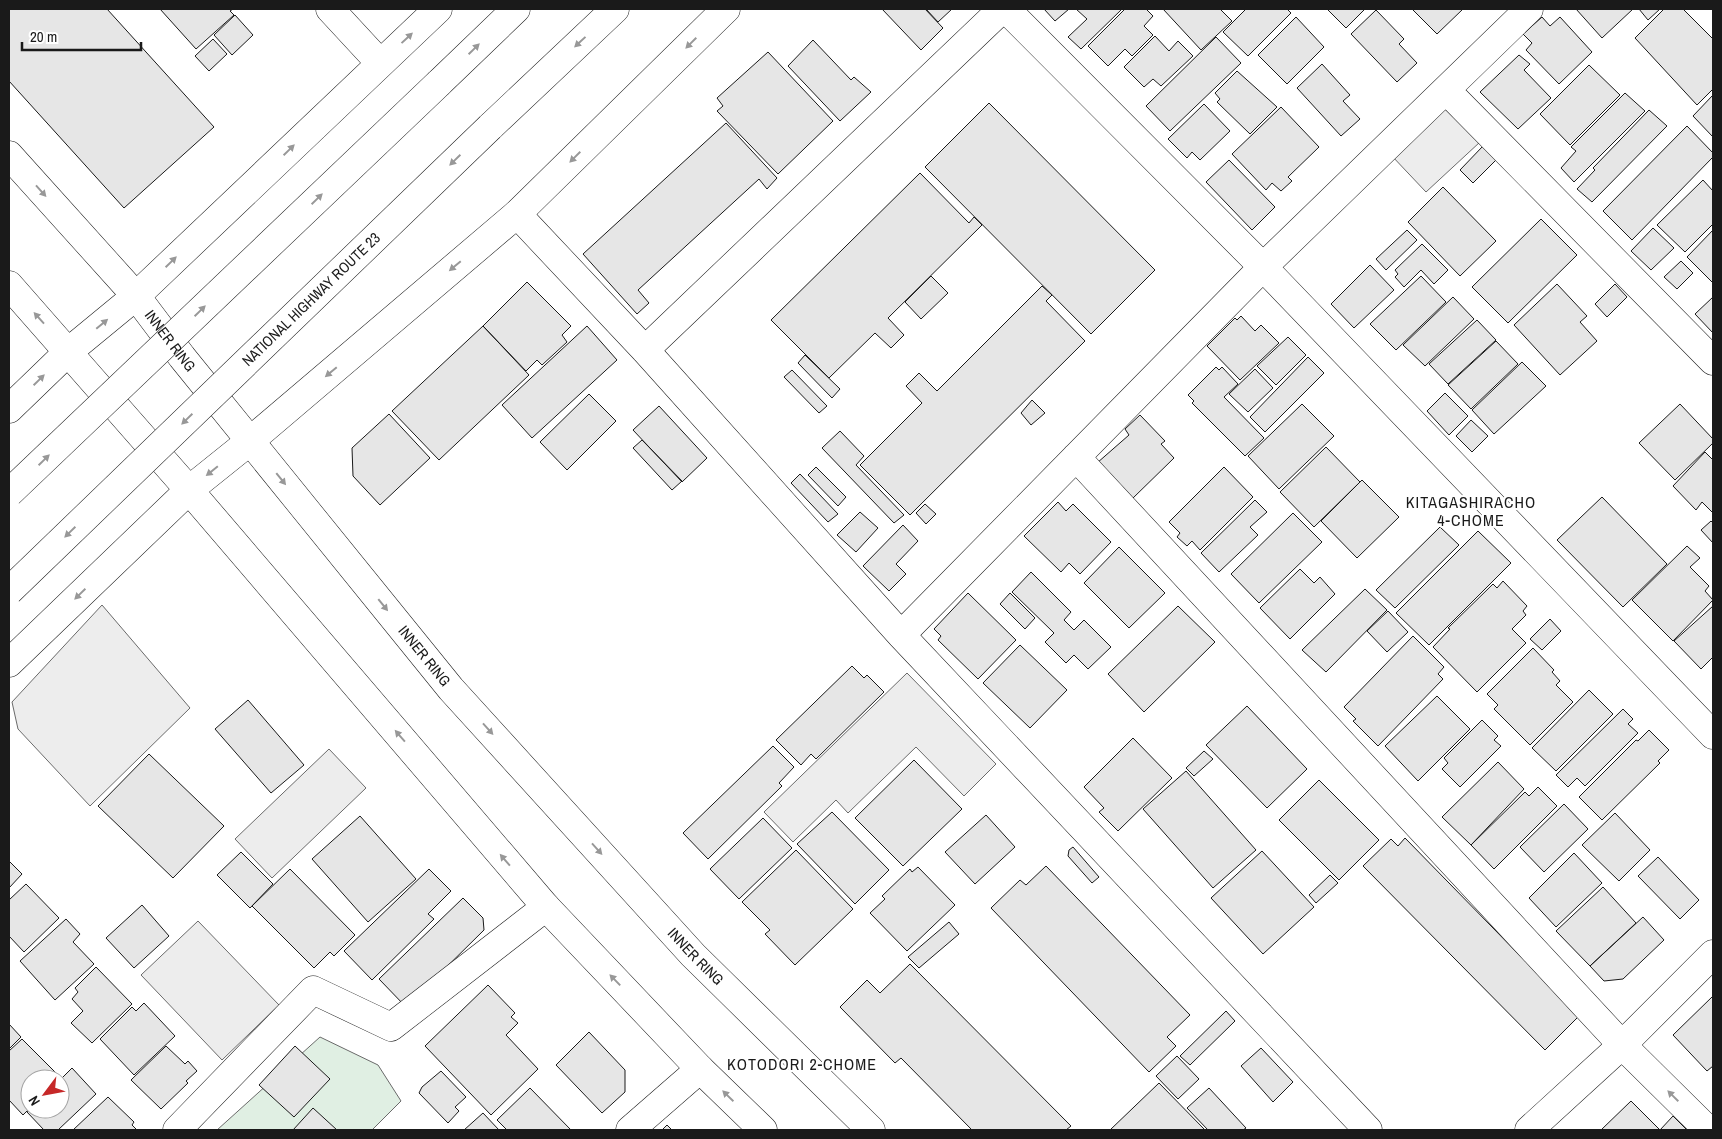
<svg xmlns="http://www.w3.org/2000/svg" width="1722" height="1139" font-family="'Archivo Narrow',sans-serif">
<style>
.green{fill:#e0efe3;stroke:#6a6a6a}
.parking{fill:#ededed;stroke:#6a6a6a}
.building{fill:#e6e6e6;stroke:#1a1a1a}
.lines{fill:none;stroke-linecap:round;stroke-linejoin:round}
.minor-casing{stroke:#1a1a1a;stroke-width:29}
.major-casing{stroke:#1a1a1a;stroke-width:29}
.highway-casing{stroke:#1a1a1a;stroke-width:29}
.minor{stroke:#fff;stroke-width:28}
.major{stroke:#fff;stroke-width:28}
.highway{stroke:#fff;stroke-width:28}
.highway-bridge-casing{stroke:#1a1a1a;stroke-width:29;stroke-linecap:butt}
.highway-bridge{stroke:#fff;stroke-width:28}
.oneway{fill:#989898}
.labels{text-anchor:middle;stroke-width:4;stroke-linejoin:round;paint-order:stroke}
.street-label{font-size:15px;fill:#1a1a1a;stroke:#fff}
.neighbourhood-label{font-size:16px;letter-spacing:1px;fill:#1a1a1a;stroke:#fff}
</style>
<rect width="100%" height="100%" fill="#fff"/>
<!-- green -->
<path class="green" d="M320,1037L378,1065L401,1101L372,1130H217Z"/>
<!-- parking -->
<path class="parking" d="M1440,109H1449L1480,142L1426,192L1391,155Z
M102,605L190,708L90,806L18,729L12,702Z
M907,673L996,764L964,796L916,747L848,813L836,800L793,842L764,812Z
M329,749L366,788L272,878L235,839Z
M198,921L279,1005L222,1060L141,975Z"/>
<!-- building -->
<path class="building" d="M9,9H107L214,127L124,208L9,81Z
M160,9H233L230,11L234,15L196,49Z
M882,9H925L943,28L921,50Z
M926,9H952L938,22Z
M1044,9H1069L1055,21Z
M1076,9H1122L1081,49L1068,37L1087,19Z
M1125,9H1146L1153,16L1144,26L1153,35L1132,56L1125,49L1108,66L1088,46Z
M1163,9H1220L1232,21L1201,50Z
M1246,9H1287L1291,13L1248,56L1223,32Z
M1327,9H1365L1346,28Z
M1412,9H1463L1437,34Z
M1576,9H1633L1602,38Z
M1639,9H1660L1648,20Z
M1664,9H1683L1713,39V89L1697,105L1635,38Z
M1376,10L1404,39L1399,44L1417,63L1397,82L1351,34Z
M235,15L253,35L232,55L214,35Z
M1296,17L1324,47L1287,84L1258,55Z
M1542,17L1550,26L1560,17L1592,52L1559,84L1526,50L1532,43L1523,34Z
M1155,36L1169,51L1178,41L1193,56L1161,86L1153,79L1144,87L1124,67Z
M1216,37L1241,63L1170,131L1146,106Z
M213,39L227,54L209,71L195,56Z
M813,40L851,80L854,77L871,92L840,121L788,66Z
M768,52L833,121L778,174L717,111L723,106L717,98Z
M1519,55L1530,64L1524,70L1551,98L1518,129L1480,92Z
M1322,64L1350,95L1343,101L1360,119L1341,136L1297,88Z
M1589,65L1620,95L1570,145L1540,114Z
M1237,71L1277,107L1250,134L1217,102L1220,99L1215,93Z
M1625,93L1645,111L1574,182L1561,168L1576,151L1571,147Z
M1713,95V137L1693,116Z
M989,103L1155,270L1091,334L925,167Z
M1204,104L1230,131L1200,160L1192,152L1187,158L1168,139Z
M1281,107L1319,147L1288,177L1292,181L1281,191L1272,183L1266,190L1232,154Z
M1649,110L1667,126L1592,202L1577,189L1595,170L1593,168Z
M726,123L777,178L767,189L759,179L638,290L649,303L637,314L583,254Z
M1687,126L1713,153V157L1632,240L1603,211Z
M1483,146L1497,159L1473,183L1460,170Z
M1229,160L1275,207L1252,230L1206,182Z
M920,173L969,223L974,217L982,225L888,318L904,335L891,348L875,333L829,378L771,320Z
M1703,180L1713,191V224L1685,252L1657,225Z
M1443,187L1496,241L1460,276L1408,222Z
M1541,219L1577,255L1508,323L1472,287Z
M1653,228L1674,248L1651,270L1631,251Z
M1407,230L1417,240L1386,270L1376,259Z
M1713,230V283L1687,257Z
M1422,244L1448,270L1434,284L1421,270L1404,287L1395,277L1398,274L1395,270Z
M1681,261L1693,273L1677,289L1664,277Z
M1370,265L1394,290L1354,328L1331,304Z
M931,276L948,293L921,319L905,302Z
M1421,276L1446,302L1396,350L1370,324Z
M527,282L571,326L562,335L567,342L542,365L537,360L526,371L483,326Z
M1557,284L1587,316L1580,322L1597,341L1560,375L1514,325Z
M1615,284L1627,297L1607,317L1595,304Z
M1042,286L1052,295L1046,301L1085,341L910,515L860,465L922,403L906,386L919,373L937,391Z
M1453,297L1474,319L1425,366L1403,345Z
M1713,297V333L1695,314Z
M1241,316L1255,331L1261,325L1279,343L1240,380L1207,346L1235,318L1237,320Z
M1477,320L1496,340L1448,384L1429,364Z
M483,326L529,375L439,460L392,411Z
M587,326L617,360L532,438L502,405Z
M1288,337L1306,355L1276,385L1257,366Z
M1496,341L1518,364L1471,409L1448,385Z
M805,355L840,389L832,398L798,363Z
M1308,357L1324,373L1265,432L1250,417Z
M1522,362L1546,386L1494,434L1472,410Z
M1216,367L1219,370L1222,367L1238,384L1224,397L1264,438L1245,456L1192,403L1194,401L1188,395Z
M1255,369L1273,388L1248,412L1229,394Z
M792,370L827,406L819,413L784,377Z
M1445,393L1468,416L1449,435L1427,411Z
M589,394L616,421L567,470L540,442Z
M1032,400L1045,413L1031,425L1021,413Z
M1302,404L1334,436L1279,489L1248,456Z
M1680,404L1713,439V443L1675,480L1639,443Z
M659,406L707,458L682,482L633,430Z
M389,414L430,458L380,505L353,476L352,448Z
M1140,415L1165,441L1161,444L1174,458L1132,499L1097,463L1129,435L1125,429Z
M1471,420L1488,436L1472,452L1456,436Z
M840,431L864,456L856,465L904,515L894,523L822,448Z
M642,440L682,481L672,490L633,448Z
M1326,447L1360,482L1314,527L1280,492Z
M1705,452L1713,460V513L1702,502L1696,510L1673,486Z
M816,467L846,497L838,506L808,475Z
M1224,467L1253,497L1200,550L1192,541L1187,546L1177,537L1180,533L1169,522Z
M800,474L838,514L828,522L791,483Z
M1362,480L1399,517L1357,558L1321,521Z
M1602,497L1667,564L1623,607L1557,540Z
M1255,500L1267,512L1250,527L1258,535L1219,572L1201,553Z
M1058,502L1066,511L1073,504L1111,542L1080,574L1069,563L1061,572L1024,536Z
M925,504L936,514L926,524L916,513Z
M860,512L878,528L856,552L837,535Z
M1293,513L1322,542L1259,603L1231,574Z
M1711,521L1713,523V543L1701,530Z
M903,525L918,541L896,564L906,574L889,591L863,566Z
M1440,527L1459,545L1395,608L1376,590Z
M1478,531L1511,563L1429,645L1396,613Z
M1687,546L1700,558L1690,567L1709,586L1705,591L1713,600L1673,641L1632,600Z
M1119,547L1165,593L1129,628L1084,583Z
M1300,569L1314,583L1320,577L1335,594L1290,639L1260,608Z
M1031,572L1071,612L1064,620L1074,630L1084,620L1111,647L1088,669L1074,655L1066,663L1045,642L1054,633L1012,592Z
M1503,581L1527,606L1523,611L1526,615L1512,629L1526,643L1477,692L1433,647L1450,629L1448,628L1493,584L1497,588Z
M1365,589L1387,610L1326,672L1302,650Z
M968,593L1016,640L978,679L938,640L941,636L934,629Z
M1010,593L1035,618L1025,629L1000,604Z
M1178,606L1215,642L1144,712L1108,674Z
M1713,606V657L1701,669L1674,641Z
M1388,611L1408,632L1387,652L1367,631Z
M1550,619L1561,631L1542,650L1530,639Z
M1413,636L1444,667L1438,674L1443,679L1378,746L1353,721L1356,719L1344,707Z
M1020,645L1067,690L1030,728L983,683Z
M1533,648L1554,670L1552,672L1560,681L1556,685L1573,702L1530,745L1494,709L1498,705L1487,694Z
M852,666L864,678L867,675L884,692L816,759L811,754L801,765L776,740Z
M1589,690L1613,714L1556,771L1532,748Z
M1437,696L1470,729L1418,781L1385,746Z
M248,700L304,765L271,793L215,729Z
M1247,706L1307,769L1267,808L1206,745Z
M1623,709L1633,719L1628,724L1638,733L1585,786L1577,778L1568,787L1556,775Z
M1482,720L1498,736L1494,740L1501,746L1460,787L1442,769L1448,763L1444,758Z
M1649,730L1669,750L1658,761L1660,763L1602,820L1579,797L1636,740L1638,741Z
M1133,738L1172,778L1118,831L1099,812L1104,808L1084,787Z
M773,746L794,767L779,783L782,786L708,859L683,833Z
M1204,751L1213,759L1194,776L1186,768Z
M149,754L224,826L173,878L98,806Z
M914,760L962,809L903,866L855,818Z
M1498,762L1524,789L1471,845L1442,817Z
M1186,771L1256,850L1213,888L1143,809Z
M1319,780L1379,840L1339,880L1279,820Z
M1538,787L1557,806L1494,869L1471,845L1525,792L1529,796Z
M1564,804L1588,829L1544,872L1520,847Z
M832,812L889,870L855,904L797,844Z
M1615,813L1650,850L1619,881L1582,845Z
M986,815L1015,847L975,884L945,852Z
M360,816L416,879L368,922L312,859Z
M763,818L792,848L739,899L710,869Z
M1405,838L1579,1016L1545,1050L1363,866L1391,839L1398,846Z
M1073,847L1099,877L1092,883L1068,856L1069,850Z
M796,850L853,909L795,965L765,934L770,930L742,902Z
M1262,851L1314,907L1263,954L1211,898Z
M241,852L273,884L250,908L217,875Z
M1574,853L1602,883L1556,927L1529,898Z
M1658,857L1699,900L1680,919L1638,876Z
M9,861L22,874L9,888Z
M1046,866L1190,1015L1167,1037L1176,1046L1149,1072L991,908L1020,880L1026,885Z
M918,867L955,905L907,951L870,913L885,899L882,896L910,869L912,872Z
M290,869L355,935L334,956L330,952L314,968L252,906Z
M429,869L451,891L428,914L434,919L372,980L344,951Z
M1330,875L1338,883L1316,903L1309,895Z
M26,884L59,918L24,952L9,936V900Z
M1603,887L1636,923L1590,966L1556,931Z
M463,898L483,918L484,930L406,1007L379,979Z
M142,905L169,936L134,968L106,938Z
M1643,917L1664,940L1623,979L1604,981L1590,966Z
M66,919L80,934L73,942L94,964L55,1000L20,961Z
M949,922L959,934L919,968L908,957Z
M910,964L1071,1126L1066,1130H972L901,1058L895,1063L840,1007L867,980L880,993Z
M96,967L132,1004L92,1043L71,1023L83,1011L72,999L78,992L75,988Z
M488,985L515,1013L511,1017L518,1023L506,1035L538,1069L491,1115L425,1046Z
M1713,996V1066L1707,1071L1673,1035Z
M144,1003L175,1036L134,1075L100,1039L132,1007L136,1011Z
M1226,1011L1235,1021L1190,1065L1180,1056Z
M9,1024L21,1037L9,1049Z
M589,1032L625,1070V1092L602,1113L556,1065Z
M22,1039L61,1078L30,1079V1108L23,1115L9,1100V1051Z
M166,1046L185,1064L188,1061L197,1071L186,1081L188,1083L161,1109L131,1080Z
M295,1046L330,1079L294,1117L259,1085Z
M1261,1048L1293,1082L1273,1102L1241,1066Z
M1177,1056L1199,1079L1178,1099L1156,1076Z
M72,1068L96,1094L58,1130H44L27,1112L30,1108L60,1109V1080Z
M441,1071L466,1097L455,1107L459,1111L448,1123L419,1093L422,1087Z
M1159,1083L1205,1130H1110Z
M530,1088L571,1130H507L497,1120Z
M1209,1088L1246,1128L1243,1130H1208L1187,1108Z
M108,1097L134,1122L132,1125L137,1130H73Z
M1631,1101L1660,1130H1601Z
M313,1108L337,1130H293Z
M483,1113L499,1130H464Z
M1673,1116L1687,1130H1660Z
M667,1125L672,1130H662Z"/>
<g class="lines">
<defs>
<path id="minor" d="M330,9L380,63
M1006,9L1263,267L1713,735
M1446,90L1713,361
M517,214L645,350L901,635L1368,1130
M645,350L1002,9
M1076,457L1622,1045L1708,1130
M901,635L1263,267L1529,9
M9,663L189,490L250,441
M177,1130L313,990L391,1027L546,907
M630,1130L700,1069
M1529,1130L1622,1045L1713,954"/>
<g id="major">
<path id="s1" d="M9,155L136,296L182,357L451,689L693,955L871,1130"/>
<path d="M9,285L189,490L546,907L700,1069L763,1130"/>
</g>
<path id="highway" d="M439,83L516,9
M490,127L615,9
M9,409L68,352L136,296L438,9
M250,441L517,214L726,9"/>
</defs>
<!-- minor casing -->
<use href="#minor" class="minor-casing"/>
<!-- major casing -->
<use href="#major" class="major-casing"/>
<!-- highway casing -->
<use href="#highway" class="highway-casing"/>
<!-- minor -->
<use href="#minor" class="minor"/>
<!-- major -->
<use href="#major" class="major"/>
<!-- highway -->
<use href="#highway" class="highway"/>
<defs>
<g id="highway-bridge">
<path d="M9,493L439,83"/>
<path id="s2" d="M9,591L490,127"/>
</g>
</defs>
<!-- highway-bridge casing -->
<use href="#highway-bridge" class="highway-bridge-casing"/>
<!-- highway-bridge -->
<use href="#highway-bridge" class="highway-bridge"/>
</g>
<!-- one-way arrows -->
<defs><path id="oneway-solid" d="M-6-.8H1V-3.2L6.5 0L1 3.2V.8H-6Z" transform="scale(1.25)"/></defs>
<g class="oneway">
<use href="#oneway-solid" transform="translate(407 38) rotate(-43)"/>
<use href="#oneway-solid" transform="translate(580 42) rotate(137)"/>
<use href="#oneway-solid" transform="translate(691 43) rotate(135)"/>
<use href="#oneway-solid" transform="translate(474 49) rotate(-44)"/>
<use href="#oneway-solid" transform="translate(289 150) rotate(-44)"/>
<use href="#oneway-solid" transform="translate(575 157) rotate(135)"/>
<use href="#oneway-solid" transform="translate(455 160) rotate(136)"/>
<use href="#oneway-solid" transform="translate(41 191) rotate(48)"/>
<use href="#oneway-solid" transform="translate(317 199) rotate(-44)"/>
<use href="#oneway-solid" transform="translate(171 262) rotate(-44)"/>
<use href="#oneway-solid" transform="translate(455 266) rotate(140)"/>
<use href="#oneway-solid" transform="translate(200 311) rotate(-44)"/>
<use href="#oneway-solid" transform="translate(39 318) rotate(-132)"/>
<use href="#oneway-solid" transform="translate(102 324) rotate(-40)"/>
<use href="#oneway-solid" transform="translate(331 372) rotate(140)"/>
<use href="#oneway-solid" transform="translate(39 380) rotate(-44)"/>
<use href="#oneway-solid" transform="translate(187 419) rotate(136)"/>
<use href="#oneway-solid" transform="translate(44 460) rotate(-44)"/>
<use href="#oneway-solid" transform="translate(212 471) rotate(141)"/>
<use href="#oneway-solid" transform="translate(281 479) rotate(51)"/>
<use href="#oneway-solid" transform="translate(70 532) rotate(136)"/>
<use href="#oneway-solid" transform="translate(80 594) rotate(136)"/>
<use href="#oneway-solid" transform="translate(383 605) rotate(51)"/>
<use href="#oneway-solid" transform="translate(488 729) rotate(48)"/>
<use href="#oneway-solid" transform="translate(400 736) rotate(-131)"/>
<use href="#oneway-solid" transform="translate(597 849) rotate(48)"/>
<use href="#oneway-solid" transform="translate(505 860) rotate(-131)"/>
<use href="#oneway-solid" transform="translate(615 980) rotate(-134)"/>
<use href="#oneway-solid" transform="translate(728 1096) rotate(-136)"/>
<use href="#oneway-solid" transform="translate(1673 1096) rotate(-135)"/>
</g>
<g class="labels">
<!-- street labels -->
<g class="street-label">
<text dy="5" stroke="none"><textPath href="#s2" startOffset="420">NATIONAL HIGHWAY ROUTE 23</textPath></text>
<text dy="5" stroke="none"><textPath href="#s1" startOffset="246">INNER RING</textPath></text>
<text dy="5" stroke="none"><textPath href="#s1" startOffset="651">INNER RING</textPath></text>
<text dy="5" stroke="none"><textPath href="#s1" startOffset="1056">INNER RING</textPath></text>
</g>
<!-- neighbourhood labels -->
<g class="neighbourhood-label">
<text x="1471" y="508">KITAGASHIRACHO<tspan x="1471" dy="18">4-CHOME</tspan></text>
<text x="802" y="1070">KOTODORI 2-CHOME</text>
</g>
</g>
<!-- border -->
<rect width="1722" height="1139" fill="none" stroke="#1a1a1a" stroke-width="20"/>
<!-- north arrow -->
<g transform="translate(45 1094) rotate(238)"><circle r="24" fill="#ffffff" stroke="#a3a3a3"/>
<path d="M0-4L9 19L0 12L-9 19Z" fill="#c62828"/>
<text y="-8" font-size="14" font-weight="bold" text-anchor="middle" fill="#1a1a1a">N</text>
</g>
<!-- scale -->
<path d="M22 42v8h119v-8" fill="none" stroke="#1a1a1a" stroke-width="2.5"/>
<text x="30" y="42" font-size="15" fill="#1a1a1a" stroke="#ffffff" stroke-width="4" paint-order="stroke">20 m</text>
</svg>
